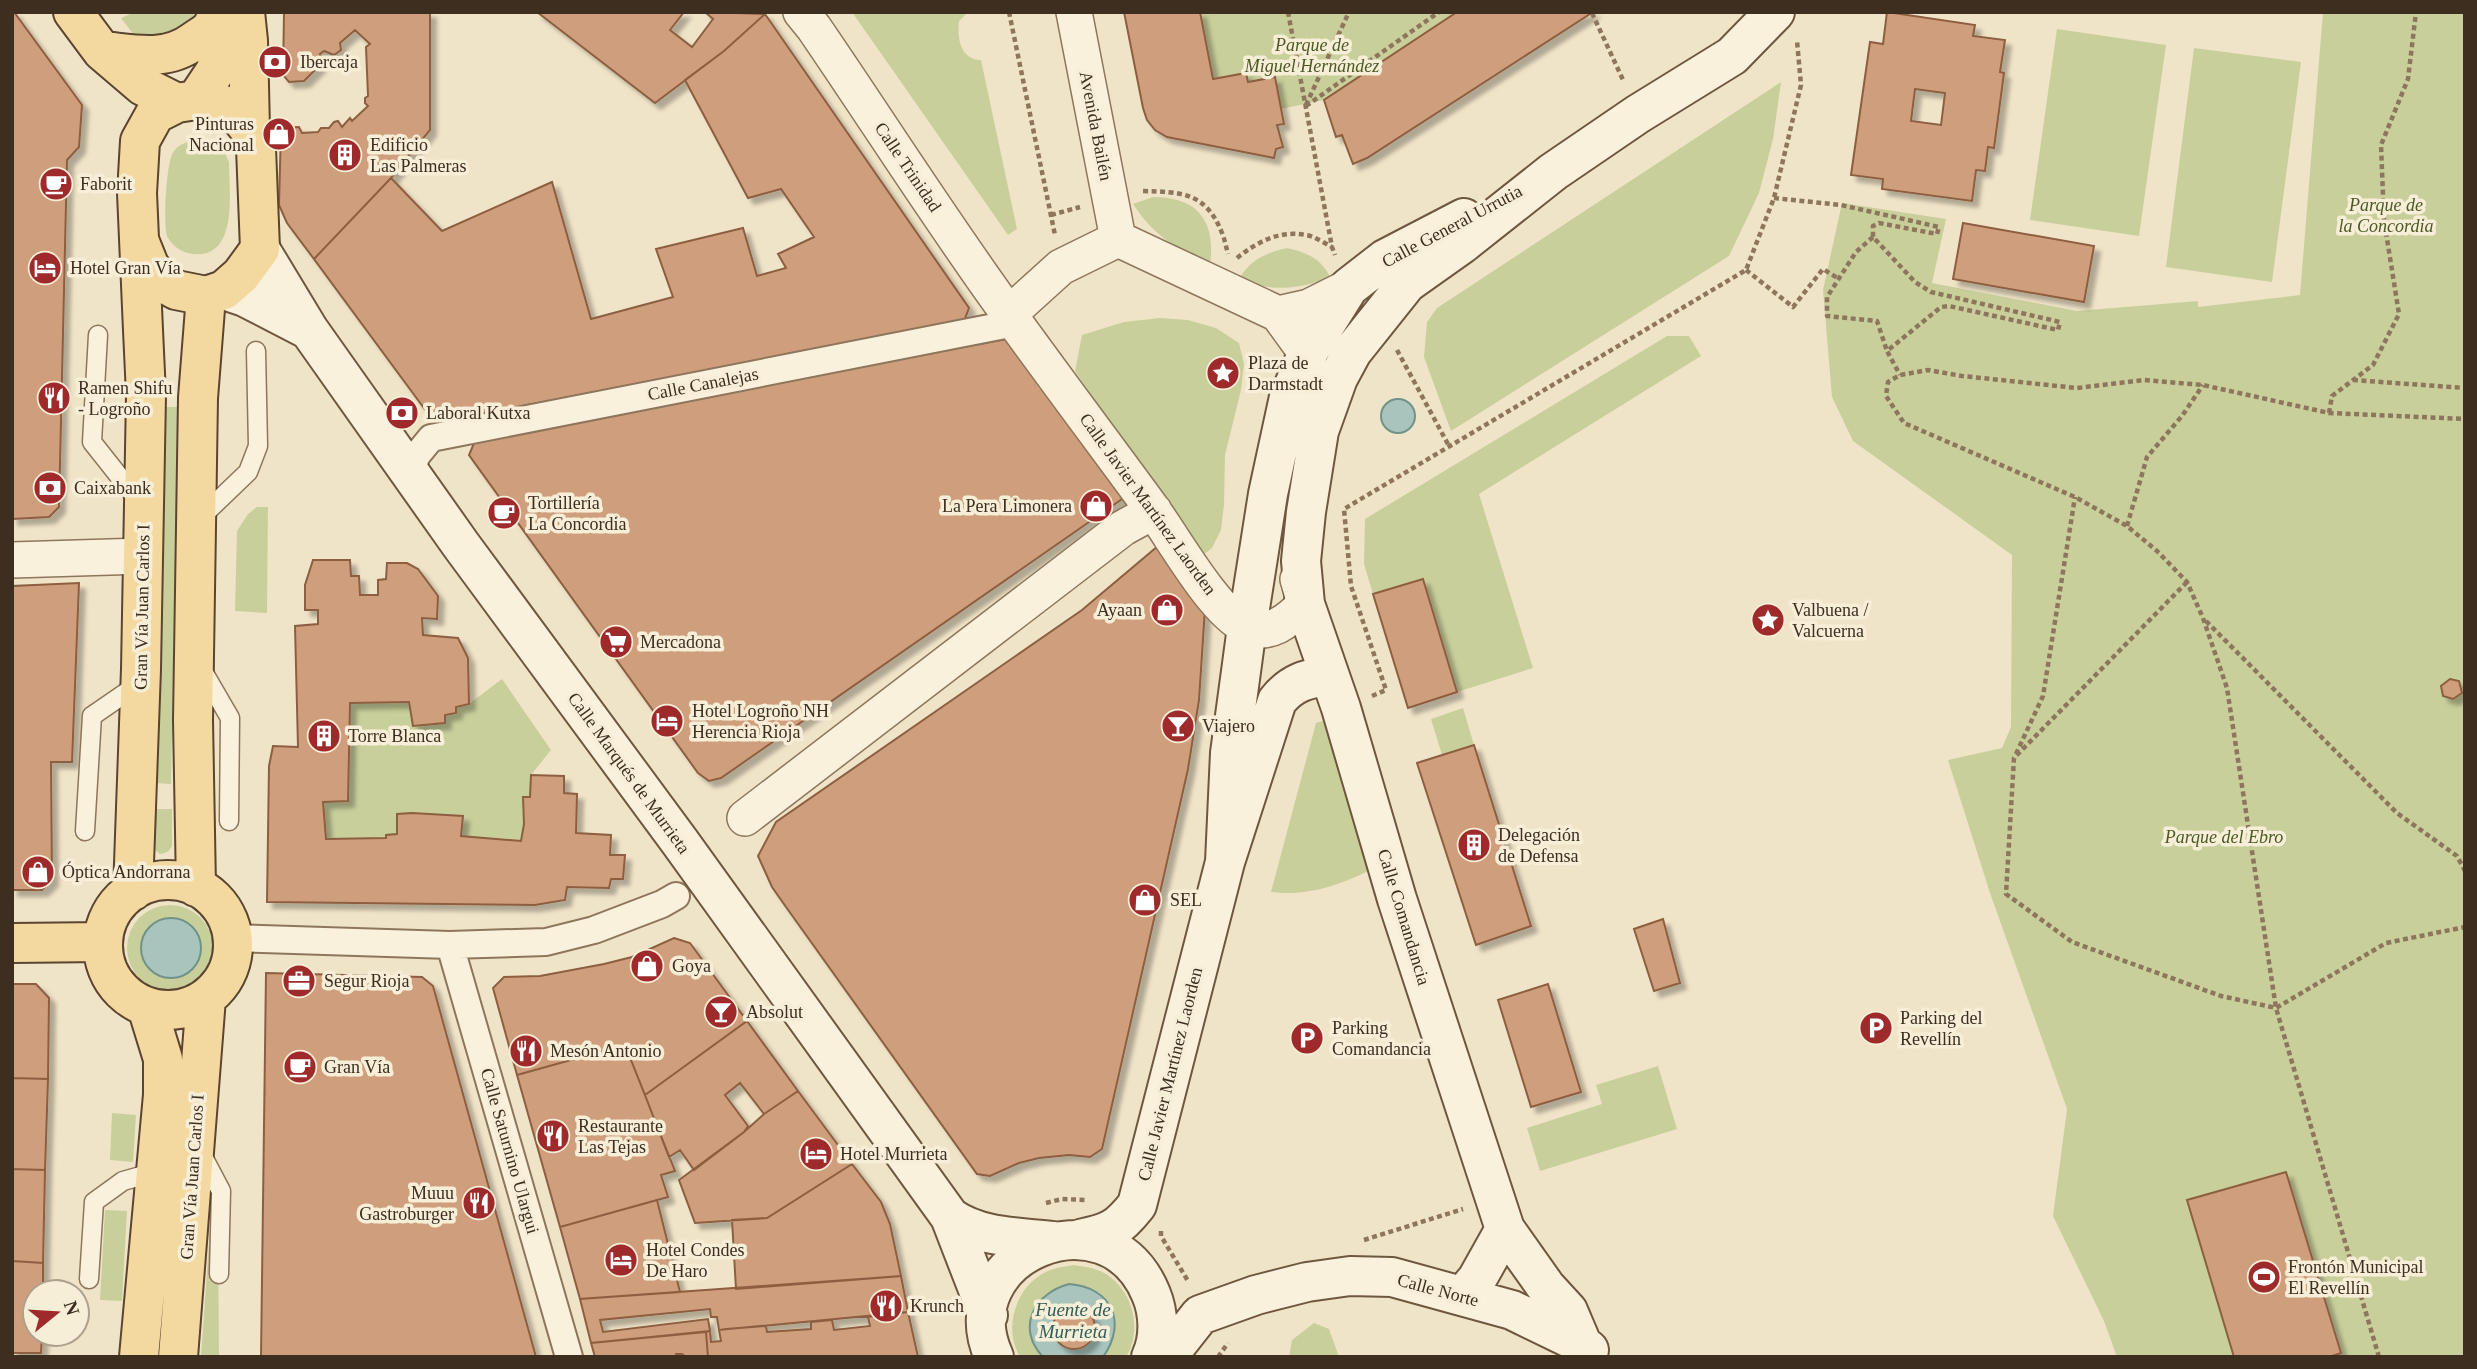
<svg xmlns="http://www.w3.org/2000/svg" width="2477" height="1369" font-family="Georgia,serif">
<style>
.green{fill:#c9cf9b}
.water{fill:#a9c4bc;stroke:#6f938a;stroke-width:2}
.building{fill:#cf9f7d;stroke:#8d5f41;stroke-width:2;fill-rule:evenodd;filter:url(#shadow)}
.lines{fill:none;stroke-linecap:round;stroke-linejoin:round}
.service-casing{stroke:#8d765c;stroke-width:21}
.pedestrian-casing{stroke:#8d765c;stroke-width:30}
.minor-casing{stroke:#8d765c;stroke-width:38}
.secondary-casing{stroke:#6f573f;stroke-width:42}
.primary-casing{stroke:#5b4430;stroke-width:42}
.path{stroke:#8d765c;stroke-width:4.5;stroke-dasharray:5 3.5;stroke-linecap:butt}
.service{stroke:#faf1dc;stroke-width:18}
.pedestrian{stroke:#faf1dc;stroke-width:26}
.minor{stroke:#faf1dc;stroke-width:35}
.secondary{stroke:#faf1dc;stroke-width:38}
.primary{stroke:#f3d9a0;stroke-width:38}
.labels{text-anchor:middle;stroke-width:7;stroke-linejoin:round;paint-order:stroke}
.park-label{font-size:18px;font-style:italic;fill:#4d5a26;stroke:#f7eed8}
.poi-label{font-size:18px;fill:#3d2e20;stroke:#f7eed8;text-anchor:start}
.street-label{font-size:18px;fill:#3d2e20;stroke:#f7eed8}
.water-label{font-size:19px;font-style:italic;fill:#2f5d5a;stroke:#f7eed8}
</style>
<defs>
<filter id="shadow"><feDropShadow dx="6" dy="6" stdDeviation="2" flood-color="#0004"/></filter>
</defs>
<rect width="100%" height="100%" fill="#f0e4c8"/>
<!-- green -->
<path class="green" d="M135,12H201C177,34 166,40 134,35L121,18Z
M852,12H968L959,21C957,37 960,60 981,60L1017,229L1008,235Z
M1200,12H1459L1324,100L1281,109L1248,82L1245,73L1213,79Z
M2323,12H2465V1357H2117L2104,1321L2053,1216L2067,1109L1990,893L1948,760L2002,748L2011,727L2012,555L1853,441L1832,397L1823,290L1842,203L1946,219L1932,283L2077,311L2198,301V307L2300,295Z
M2057,29L2166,45L2139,236L2030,220Z
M2194,48L2301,62L2272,282L2166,267Z
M1781,82L1773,139L1759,193L1729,256L1451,431L1424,357L1427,322L1437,308Z
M203,139C216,144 224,148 229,162C229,191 239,259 193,254C182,253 172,246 167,236C163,225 166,160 174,151C181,142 191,141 203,139Z
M1153,197C1199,197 1216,222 1210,265C1176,248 1155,237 1133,204Z
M1287,248C1306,252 1322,259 1330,277C1300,290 1269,292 1239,279C1251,259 1266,253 1287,248Z
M1160,318L1188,320L1216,328L1239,343L1244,364L1241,390L1225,455L1224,505L1221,530L1212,548L1202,556L1075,371L1082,335L1124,322Z
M1667,336H1689L1701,356L1479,494L1533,668L1457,692L1423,579L1373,594L1364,564L1365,519Z
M160,407H178L171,784L155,783Z
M257,507H268L267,613L235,611L237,531L248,514Z
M502,679L551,750L531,775L530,797L523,798L524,824L521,841L461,836L463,816L398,814L397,834L386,835V838L326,839L323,802L348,801L350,703L409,702L445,723V715L455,713L456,707L469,704Z
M1463,708L1474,745L1442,755L1431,719Z
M1333,718L1380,865C1346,883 1310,897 1271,892L1316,723Z
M154,809H172V846C169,852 166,853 160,854L155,850Z
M127 948a43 43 0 1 1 86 0a43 43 0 1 1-86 0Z
M1658,1066L1677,1129L1540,1171L1527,1128L1602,1104L1596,1085Z
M112,1113L136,1115L133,1162L110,1160Z
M105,1210L127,1211L122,1301L100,1300Z
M218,1220L219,1357H201L210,1228L212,1223Z
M1074,1265C1085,1267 1096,1268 1106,1274C1133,1291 1143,1330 1126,1357H1103C1120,1333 1118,1312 1098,1292L1037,1351L1043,1357H1020C1003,1329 1015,1290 1042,1274C1052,1268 1063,1267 1074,1265Z
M1314,1323L1329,1329L1339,1357H1289L1292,1340Z"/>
<!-- water -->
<path class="water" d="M1381 416a17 17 0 1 1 34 0a17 17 0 1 1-34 0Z
M141 948a30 30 0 1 1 60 0a30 30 0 1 1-60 0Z
M1069,1284C1111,1287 1128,1322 1103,1357H1043C1015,1327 1035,1293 1069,1284Z"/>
<!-- building -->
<path class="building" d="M12,12H14L82,105L79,147L67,160L59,507L49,517L12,519Z
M284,12H430V130L391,178L314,259L287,223L279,205L281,128L299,127L302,133L318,132L321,128H329L334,122L338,121L342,127L350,118L352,121L368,106L365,103V98L368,96L366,47L370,44L355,30L340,43L341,50L334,55L324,51L320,54L319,66L304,81L289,82L283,75Z
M537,12H684L670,30L692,47L713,19L705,12L765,14L724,51L655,103Z
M1124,12H1200L1213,79L1246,73L1248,82L1275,77L1284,124L1277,125L1283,147L1276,149L1274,158L1167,137L1155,130L1147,120L1143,108Z
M1457,12H1593L1367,158L1353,164L1342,135L1336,137L1324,100Z
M1887,12L1975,25L1973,36L2005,40L2000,72L2004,73L1994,148L1988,147L1985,171L1976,170L1972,201L1882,189L1883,179L1851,175L1870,42L1883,44ZM1915,89L1945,93L1941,125L1911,121Z
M765,14L969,308L964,321L445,421L429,415L314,259L391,178L442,231L552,182L591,319L673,297L656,249L743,228L757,276L786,268L778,254L814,237L781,189L748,198L685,80L724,51Z
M1963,223L2094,246L2084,302L1953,279Z
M1012,338L1125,497L721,778L709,781L698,773L469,455L477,436Z
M1158,546L1205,608L1199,700L1188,769L1102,1149L1090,1157L1069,1155L1039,1158L1019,1163L990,1176L977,1174L786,907L772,887L758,856L776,822L1082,610Z
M313,560H350L351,576H359L360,595H378V580L386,579L387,563H407L418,569L438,596L437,619L422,618L423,635L458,638L468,658L469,704L456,707V713L445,715V723L413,726L409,702L350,703L348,801L323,802L326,839L386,838V835L397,834V814L412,813L463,816L461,836L521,841L524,824L523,797H530L531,775L564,776V793L577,794L576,833L611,835L610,855H625L623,879H611L609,888L567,887L565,900L535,905L267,902L269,766L273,746L298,747L295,626L318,624V610H305V585Z
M1423,579L1457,692L1408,708L1373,594Z
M79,583L72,762H51L52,880L42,890H12V586Z
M2450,679L2459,681L2462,693L2453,699L2443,696L2441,686Z
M1474,745L1531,926L1476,945L1417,763Z
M1663,919L1680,983L1654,991L1634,929Z
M674,938L690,943L747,1021L645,1095L625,1045L517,1075L493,988L504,977L540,976L604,964L632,957Z
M266,973L422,977L433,986L536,1357H261Z
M12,984H36L49,998L48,1079L12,1078Z
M1548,984L1581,1092L1531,1107L1498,1000Z
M747,1021L798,1091L764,1114L740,1083L725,1095L748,1126L744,1132L694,1170L680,1150L669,1157L645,1095Z
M625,1045L675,1171L661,1175L668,1197L560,1227L517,1075Z
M12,1078L48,1079L45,1170L12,1169Z
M798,1091L852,1164L767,1218L695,1223L679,1180L744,1132L764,1114Z
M852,1164L881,1202L890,1224L901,1276L736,1289L732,1220L767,1218Z
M12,1169L45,1170L43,1263L12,1261Z
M2286,1172L2341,1353L2329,1357H2234L2187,1200Z
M657,1200L680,1292L580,1299L560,1227Z
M12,1261L43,1263V1292H35V1334H42L41,1353H12Z
M901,1276L908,1312L719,1330L717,1317H711L710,1309L600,1320L603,1332L708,1319L710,1331L591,1343L580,1299Z
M1053 1328a21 21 0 1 1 42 0a21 21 0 1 1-42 0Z
M908,1312L918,1357H708L706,1332L710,1331L711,1342L721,1341L719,1330L726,1329L766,1326L767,1332L811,1329V1322L832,1320L834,1330L870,1326L868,1317Z
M706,1332L708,1357H686L682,1354H676L677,1357H595L591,1343Z"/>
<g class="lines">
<defs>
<path id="service" d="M98,335L92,442L138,500
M199,519L248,472L258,446L256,351
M201,668L230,718L229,821
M85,831L92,716L140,683
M201,1153L221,1191L219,1274
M89,1279L94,1202L123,1181L155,1172"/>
<path id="pedestrian" d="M410,472L417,455L431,438L1015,323
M234,938L450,945L546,942L594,930L662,904L676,896
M450,945L569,1357"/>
<path id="minor" d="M801,12L814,28C879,123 941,221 1008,313C1055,378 1103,442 1150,506C1173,537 1212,609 1245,626C1269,638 1289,620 1305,604L1298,579
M1074,12L1118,239
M1118,239L1278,314L1307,354L1312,386L1311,408L1303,441
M1009,314L1061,267L1118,239
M1278,314L1309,307L1349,287
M12,560L143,556
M745,818L1123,528L1154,511"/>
<path id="secondary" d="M260,249L309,330L461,545L680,842L950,1217L988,1315
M224,290L245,297L309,330
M1225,862L1230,753L1247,627L1268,494L1289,397L1307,354L1349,287L1385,259L1464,218
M950,1217C980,1238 1018,1237 1053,1241
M1080,1239C1110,1233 1118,1229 1137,1205L1225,862L1277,701C1292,682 1307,679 1329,675
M1463,1296L1477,1279L1505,1229
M1582,1344L1568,1311L1546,1287L1505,1229L1397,899L1341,708L1305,604L1301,561L1306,512L1319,431L1338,378L1352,352L1407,283L1462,244L1553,172L1638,114L1732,56L1775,12
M994,1357C948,1256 1107,1187 1151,1294C1159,1313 1160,1338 1151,1357
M1167,1357L1200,1315L1256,1295L1307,1282L1350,1276L1392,1277L1512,1310L1582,1344L1589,1350"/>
<path id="primary" d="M73,12L102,51L143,86L177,103
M245,12L248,41L250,130
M102,51C135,54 166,62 194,41C210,30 212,31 218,12
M196,100L216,70L227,12
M103 945a65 65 0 1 1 130 0a65 65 0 1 1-130 0Z
M196,887L193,720L198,398L206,296
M133,891L141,669L146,395L143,330L137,193L140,141L155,114L177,103L196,100L212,101L226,106L238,115L250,130L256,148L260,249L241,275L224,290L206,296L176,290L160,281L149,265L139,240
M12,943L103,942
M139,1357L163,1095V1059L147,1007
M178,1357L206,998"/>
</defs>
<!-- service casing -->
<use href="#service" class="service-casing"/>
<!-- pedestrian casing -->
<use href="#pedestrian" class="pedestrian-casing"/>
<!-- minor casing -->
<use href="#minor" class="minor-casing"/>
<!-- secondary casing -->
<use href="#secondary" class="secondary-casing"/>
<!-- primary casing -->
<use href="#primary" class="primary-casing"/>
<!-- path -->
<path class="path" d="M1009,12L1055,235
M1288,12L1332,247L1335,255
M1592,13L1624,82
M1306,105L1349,12
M1306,106L1439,12
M1143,191C1181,192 1206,192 1222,233C1225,240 1226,247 1228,254
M1774,198L1841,205L1939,227L1937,234L1879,223L1873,226V237L1915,282L1931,292L2060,322L2058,330L1949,306L1941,307L1887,351L1900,375
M1051,215L1080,207
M1873,237L1856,252L1827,297V316L1877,321L1887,351
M1237,258C1257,242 1279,230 1306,235C1314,236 1324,243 1332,247
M1746,270L1793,307L1823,269L1839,279
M1397,350L1449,446
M2353,380L2465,388
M2329,413L2332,396L2373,365L2399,314L2384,220L2381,145L2408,79L2416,12
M2127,526L2147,457L2182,416L2203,385
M2187,582L2014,758L2006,894L2072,942L2221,996L2276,1008L2386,943L2465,927
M2206,621L2397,813L2457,856L2465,871
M1372,696L1386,690L1351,586L1344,509L1746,270L1774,198L1801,85L1797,41
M2016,754L2043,696L2075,497
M1046,1203L1062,1199L1086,1200
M1161,1231V1236L1188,1281
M1364,1240L1463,1209
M1218,1357L1228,1343
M2379,1357L2276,1008L2227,688L2203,618L2187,582L2157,551L2127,526L2075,497L1904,423L1886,396L1888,382L1900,375L1928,370L1962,376L2077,388L2144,380L2203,385L2329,413L2465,419"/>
<!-- service -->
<use href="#service" class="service"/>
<!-- pedestrian -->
<use href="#pedestrian" class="pedestrian"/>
<!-- minor -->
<use href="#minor" class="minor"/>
<!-- secondary -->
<use href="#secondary" class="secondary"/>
<!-- primary -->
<use href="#primary" class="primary"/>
</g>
<!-- icons -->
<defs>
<symbol id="bank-disc" viewBox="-11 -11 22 22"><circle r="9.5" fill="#9e2a2b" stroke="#f7eed8"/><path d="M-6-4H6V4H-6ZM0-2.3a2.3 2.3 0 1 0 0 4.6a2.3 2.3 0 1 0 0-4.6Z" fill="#fff"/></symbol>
<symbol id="shop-disc" viewBox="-11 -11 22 22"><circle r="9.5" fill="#9e2a2b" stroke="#f7eed8"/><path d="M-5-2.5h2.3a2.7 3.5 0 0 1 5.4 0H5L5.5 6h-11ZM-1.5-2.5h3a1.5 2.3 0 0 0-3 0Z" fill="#fff"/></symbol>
<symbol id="building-disc" viewBox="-11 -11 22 22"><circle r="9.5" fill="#9e2a2b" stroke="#f7eed8"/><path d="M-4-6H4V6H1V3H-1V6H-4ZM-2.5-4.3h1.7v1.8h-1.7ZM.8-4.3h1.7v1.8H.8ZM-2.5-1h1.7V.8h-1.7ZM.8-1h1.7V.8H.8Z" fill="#fff"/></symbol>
<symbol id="cafe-disc" viewBox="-11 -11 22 22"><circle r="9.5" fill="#9e2a2b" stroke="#f7eed8"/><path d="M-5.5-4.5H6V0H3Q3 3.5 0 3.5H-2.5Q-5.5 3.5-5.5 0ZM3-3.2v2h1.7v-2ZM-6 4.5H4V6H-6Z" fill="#fff"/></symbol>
<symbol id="hotel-disc" viewBox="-11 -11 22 22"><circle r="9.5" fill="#9e2a2b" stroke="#f7eed8"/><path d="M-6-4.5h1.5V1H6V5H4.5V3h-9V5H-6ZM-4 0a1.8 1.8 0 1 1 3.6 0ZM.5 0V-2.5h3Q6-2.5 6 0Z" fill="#fff"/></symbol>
<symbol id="sight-disc" viewBox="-11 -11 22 22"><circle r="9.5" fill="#9e2a2b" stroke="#f7eed8"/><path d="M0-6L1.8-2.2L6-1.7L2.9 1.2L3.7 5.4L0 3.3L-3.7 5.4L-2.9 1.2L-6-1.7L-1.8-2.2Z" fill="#fff"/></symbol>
<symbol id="restaurant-disc" viewBox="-11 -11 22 22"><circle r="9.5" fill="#9e2a2b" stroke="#f7eed8"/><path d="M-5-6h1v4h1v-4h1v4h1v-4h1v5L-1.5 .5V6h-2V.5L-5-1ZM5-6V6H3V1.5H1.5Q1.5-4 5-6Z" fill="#fff"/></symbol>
<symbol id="supermarket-disc" viewBox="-11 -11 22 22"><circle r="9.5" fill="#9e2a2b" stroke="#f7eed8"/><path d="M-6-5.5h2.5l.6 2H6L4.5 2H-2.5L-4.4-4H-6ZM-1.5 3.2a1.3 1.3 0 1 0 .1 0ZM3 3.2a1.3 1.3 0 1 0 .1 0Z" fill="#fff"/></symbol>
<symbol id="bar-disc" viewBox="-11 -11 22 22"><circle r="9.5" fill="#9e2a2b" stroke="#f7eed8"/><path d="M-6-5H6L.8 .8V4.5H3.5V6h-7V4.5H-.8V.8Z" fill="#fff"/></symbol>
<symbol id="office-disc" viewBox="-11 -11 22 22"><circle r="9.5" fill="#9e2a2b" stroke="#f7eed8"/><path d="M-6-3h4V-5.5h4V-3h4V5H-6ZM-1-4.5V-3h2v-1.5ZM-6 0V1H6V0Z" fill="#fff"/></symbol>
<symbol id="parking-disc" viewBox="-11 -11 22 22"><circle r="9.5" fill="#9e2a2b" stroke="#f7eed8"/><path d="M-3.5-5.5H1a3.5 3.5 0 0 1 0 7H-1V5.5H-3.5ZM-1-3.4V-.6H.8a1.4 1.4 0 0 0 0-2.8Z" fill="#fff"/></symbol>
<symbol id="stadium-disc" viewBox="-11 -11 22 22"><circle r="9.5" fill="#9e2a2b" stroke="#f7eed8"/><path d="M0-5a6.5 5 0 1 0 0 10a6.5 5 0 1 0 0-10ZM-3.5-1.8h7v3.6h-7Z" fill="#fff"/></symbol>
</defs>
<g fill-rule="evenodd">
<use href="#bank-disc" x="256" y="43" width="38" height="38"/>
<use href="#shop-disc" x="260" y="115" width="38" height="38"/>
<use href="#building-disc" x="326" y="136" width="38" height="38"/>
<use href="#cafe-disc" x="37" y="165" width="38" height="38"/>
<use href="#hotel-disc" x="26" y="249" width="38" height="38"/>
<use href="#sight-disc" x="1204" y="354" width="38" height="38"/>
<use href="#restaurant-disc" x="35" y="379" width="38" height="38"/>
<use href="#bank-disc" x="383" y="394" width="38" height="38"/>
<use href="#bank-disc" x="31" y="469" width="38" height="38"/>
<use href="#shop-disc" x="1077" y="487" width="38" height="38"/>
<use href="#cafe-disc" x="485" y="494" width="38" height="38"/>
<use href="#shop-disc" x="1148" y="591" width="38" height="38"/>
<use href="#sight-disc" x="1749" y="601" width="38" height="38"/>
<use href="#supermarket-disc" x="597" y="623" width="38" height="38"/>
<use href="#hotel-disc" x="648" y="702" width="38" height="38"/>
<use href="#bar-disc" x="1159" y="707" width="38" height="38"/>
<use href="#building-disc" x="305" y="717" width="38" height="38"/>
<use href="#building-disc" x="1455" y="826" width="38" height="38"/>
<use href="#shop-disc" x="19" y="853" width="38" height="38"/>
<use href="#shop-disc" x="1126" y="881" width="38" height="38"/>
<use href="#shop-disc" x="628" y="947" width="38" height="38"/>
<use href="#office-disc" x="280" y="962" width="38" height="38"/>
<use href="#bar-disc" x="702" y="993" width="38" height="38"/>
<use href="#parking-disc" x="1857" y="1009" width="38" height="38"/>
<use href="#parking-disc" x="1288" y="1019" width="38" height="38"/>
<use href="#restaurant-disc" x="507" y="1032" width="38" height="38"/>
<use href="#cafe-disc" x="281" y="1048" width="38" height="38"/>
<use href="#restaurant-disc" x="534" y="1117" width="38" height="38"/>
<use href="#hotel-disc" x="797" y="1135" width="38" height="38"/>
<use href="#restaurant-disc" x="460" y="1184" width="38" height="38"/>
<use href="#hotel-disc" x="602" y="1241" width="38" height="38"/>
<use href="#stadium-disc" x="2245" y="1258" width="38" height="38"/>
<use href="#restaurant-disc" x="867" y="1287" width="38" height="38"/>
</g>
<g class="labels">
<!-- park labels -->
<g class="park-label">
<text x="1312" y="51">Parque de<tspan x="1312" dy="21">Miguel Hernández</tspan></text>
<text x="2386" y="211">Parque de<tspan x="2386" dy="21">la Concordia</tspan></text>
<text x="2224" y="843">Parque del Ebro</text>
</g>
<!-- poi labels -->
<g class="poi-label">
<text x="300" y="68">Ibercaja</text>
<text x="254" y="130" text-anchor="end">Pinturas<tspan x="254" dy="21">Nacional</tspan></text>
<text x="370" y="151">Edificio<tspan x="370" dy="21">Las Palmeras</tspan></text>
<text x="80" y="190">Faborit</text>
<text x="70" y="274">Hotel Gran Vía</text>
<text x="1248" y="369">Plaza de<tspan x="1248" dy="21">Darmstadt</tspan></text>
<text x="78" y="394">Ramen Shifu<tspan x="78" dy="21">- Logroño</tspan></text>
<text x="426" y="419">Laboral Kutxa</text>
<text x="74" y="494">Caixabank</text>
<text x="528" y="509">Tortillería<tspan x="528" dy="21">La Concordia</tspan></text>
<text x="1072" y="512" text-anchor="end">La Pera Limonera</text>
<text x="1142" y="616" text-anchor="end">Ayaan</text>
<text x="1792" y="616">Valbuena /<tspan x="1792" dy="21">Valcuerna</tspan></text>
<text x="640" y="648">Mercadona</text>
<text x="692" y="717">Hotel Logroño NH<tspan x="692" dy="21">Herencia Rioja</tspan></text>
<text x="1202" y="732">Viajero</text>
<text x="348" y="742">Torre Blanca</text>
<text x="1498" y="841">Delegación<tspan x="1498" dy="21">de Defensa</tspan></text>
<text x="62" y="878">Óptica Andorrana</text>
<text x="1170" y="906">SEL</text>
<text x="672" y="972">Goya</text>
<text x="324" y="987">Segur Rioja</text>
<text x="746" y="1018">Absolut</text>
<text x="1900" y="1024">Parking del<tspan x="1900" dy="21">Revellín</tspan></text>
<text x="1332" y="1034">Parking<tspan x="1332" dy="21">Comandancia</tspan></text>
<text x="550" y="1057">Mesón Antonio</text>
<text x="324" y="1073">Gran Vía</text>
<text x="578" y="1132">Restaurante<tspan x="578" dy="21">Las Tejas</tspan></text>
<text x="840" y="1160">Hotel Murrieta</text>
<text x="454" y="1199" text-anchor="end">Muuu<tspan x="454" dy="21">Gastroburger</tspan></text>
<text x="646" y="1256">Hotel Condes<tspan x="646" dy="21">De Haro</tspan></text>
<text x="2288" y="1273">Frontón Municipal<tspan x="2288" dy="21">El Revellín</tspan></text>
<text x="910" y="1312">Krunch</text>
</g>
<!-- street labels -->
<g class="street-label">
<text transform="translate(1096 126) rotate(79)" y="6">Avenida Bailén</text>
<text transform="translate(908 167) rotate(56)" y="6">Calle Trinidad</text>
<text transform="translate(1452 226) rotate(-28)" y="6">Calle General Urrutia</text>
<text transform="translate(703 384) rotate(-11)" y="6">Calle Canalejas</text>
<text transform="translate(1148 504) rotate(54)" y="6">Calle Javier Martínez Laorden</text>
<text transform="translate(142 607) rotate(-89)" y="6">Gran Vía Juan Carlos I</text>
<text transform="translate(629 773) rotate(54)" y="6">Calle Marqués de Murrieta</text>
<text transform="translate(1404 917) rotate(73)" y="6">Calle Comandancia</text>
<text transform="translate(1170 1074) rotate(-76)" y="6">Calle Javier Martínez Laorden</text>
<text transform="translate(510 1151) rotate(74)" y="6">Calle Saturnino Ulargui</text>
<text transform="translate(192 1177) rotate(-86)" y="6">Gran Vía Juan Carlos I</text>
<text transform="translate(1438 1290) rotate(15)" y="6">Calle Norte</text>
</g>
<!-- water labels -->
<g class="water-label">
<text x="1073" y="1316">Fuente de<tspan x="1073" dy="22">Murrieta</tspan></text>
</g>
</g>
<!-- border -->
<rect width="2477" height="1369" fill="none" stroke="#3d2e20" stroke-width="28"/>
<!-- north arrow -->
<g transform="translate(56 1313) rotate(72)"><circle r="33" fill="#f7eed8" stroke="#ada18e" stroke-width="2"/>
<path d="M0-5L12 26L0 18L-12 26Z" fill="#9e2a2b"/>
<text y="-10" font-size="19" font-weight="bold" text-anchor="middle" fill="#3d2e20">N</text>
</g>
</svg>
